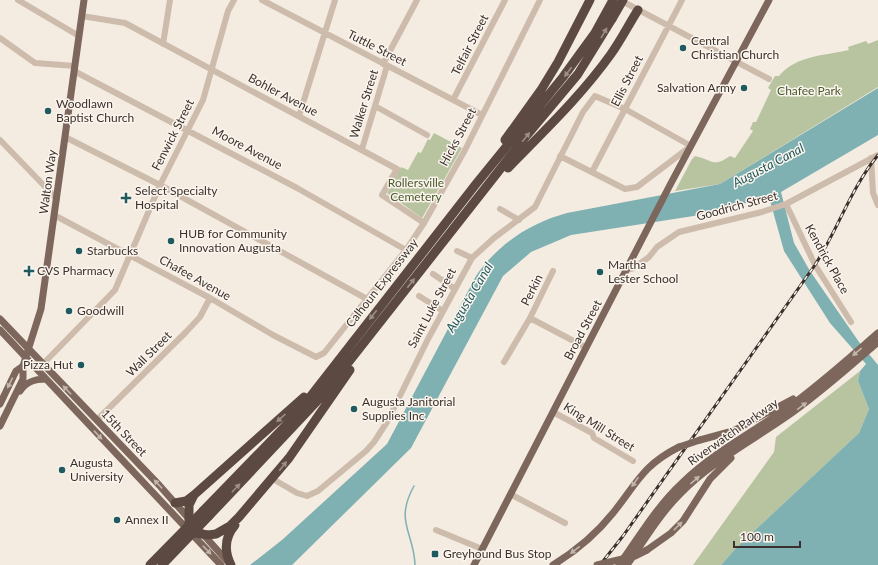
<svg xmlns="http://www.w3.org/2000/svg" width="878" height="565" font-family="Lato,sans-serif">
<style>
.green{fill:#b8c4a0}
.water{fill:#7fb0b2}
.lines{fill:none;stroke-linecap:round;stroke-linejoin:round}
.stream{stroke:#7fb0b2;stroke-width:1.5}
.minor{stroke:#cdbbac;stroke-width:6}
.major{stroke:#7d675c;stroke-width:7}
.highway{stroke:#5c4a42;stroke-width:9}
.rail-casing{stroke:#3b302b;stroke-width:3}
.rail{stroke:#fbf5ee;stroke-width:1.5;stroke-dasharray:4.5;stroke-linecap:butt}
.major-bridge{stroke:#7d675c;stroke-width:7}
.highway-bridge{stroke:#5c4a42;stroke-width:9}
.oneway{fill:#9c8e87}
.oneway2{fill:#c2b5ac}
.poi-dot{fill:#1f5a5e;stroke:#fbf5ee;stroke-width:1.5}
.labels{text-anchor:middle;stroke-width:3;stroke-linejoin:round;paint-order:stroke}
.poi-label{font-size:12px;fill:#3b302b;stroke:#fbf5ee;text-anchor:start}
.street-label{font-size:12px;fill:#3b302b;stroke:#fbf5ee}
.park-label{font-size:12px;fill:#4a5a2e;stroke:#fbf5ee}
.water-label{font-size:13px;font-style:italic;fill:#1f5a5e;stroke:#fbf5ee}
</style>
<rect width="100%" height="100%" fill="#f4ebe1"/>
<!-- green -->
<path class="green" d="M878,40V87L720,184L675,191L692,159L695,156C713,160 713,168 730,156L735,158L753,131L750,129L753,122H756L771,90L768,88L775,76H779C797,55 823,56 849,50L848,47L866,41L868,44Z
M434,133L462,148L422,218L387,193L401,167L408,170L418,152L421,153L428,139L430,140Z
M860,371L858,381L869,409L859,433L737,547L721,565H693L774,452L776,437Z"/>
<!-- water -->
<path class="water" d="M878,88V135L781,192L794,243L810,271L859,342L878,365V565H721L737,547L859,433L869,409L858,381L860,371L866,364L830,323L784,251L769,197L700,215L571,235L531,252L503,276L411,448L292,565H250L282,540L387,444L476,276C498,244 530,223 567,213L720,184Z"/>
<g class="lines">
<!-- stream -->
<path class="stream" d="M414,486C394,522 414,532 415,565"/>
<!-- minor -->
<path class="minor" d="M18,0L79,36
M262,0L482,115
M620,0L769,79
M82,16L125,23L397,169L382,195L424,223
M0,38L35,63L75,66
M163,44L170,0
M383,64L417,0
M74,71L297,188L406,250
M453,100L505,0
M375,106L427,135
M299,116L335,0
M65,137L160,185L367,299
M0,140L57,199
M362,149L387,66
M560,156L625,189L637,187L691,146
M871,158L873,193L878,205
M592,172L682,0
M786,204L815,265L851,322
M500,209L519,220
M54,215L210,298L273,335L316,357L324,353L406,250L424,223L465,150L540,0
M457,251L472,258
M627,270L634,268L649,257L657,247L679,232L762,212L786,204L878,155
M433,274L455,289
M419,296L443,311
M530,318L585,347
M504,362L530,318L553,271
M43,364L115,290L160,185L203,100L228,11L234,0
M553,412L592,433L594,438L633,461
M97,420L186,332L200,317L210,298
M273,479L297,493L307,496L318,491L366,451L374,442L387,422L428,339L472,258L494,238L535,207L583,112L595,96L625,109L691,146
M512,495L565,523
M436,530L482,549"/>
<!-- major -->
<path class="major" d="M0,319L159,485L190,520
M0,330L221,565
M20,391C26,382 34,379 46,379
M0,404L16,371L23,366
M0,426L23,379V366L41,309L84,0
M700,440L733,431L793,399
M201,532L229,563
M647,550L671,533L683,521L710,479L731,458
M474,565L670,185L769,0
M553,565C576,551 597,533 613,513C637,483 643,465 679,447
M619,565C639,537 657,506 682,483C713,453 751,433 786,409C818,386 848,359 878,333
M627,565C644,541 659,515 680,494C710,463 750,442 786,417C818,395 848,368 878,342"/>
<!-- highway -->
<path class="highway" d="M505,140L541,90L558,62L590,0
M508,168C544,131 581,96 611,54C621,40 629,24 638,10
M194,495L189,505V532L208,535L216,534L230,526L239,517L289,458L350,370
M175,503L186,501L194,495L304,397
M203,511L296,415L476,184L563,77L595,33L613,0
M209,516L322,396L527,135L578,74L612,19
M231,565C224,551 224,538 235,525"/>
<defs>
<path id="rail" d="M600,565L623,536L815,265C838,229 851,188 878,155"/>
</defs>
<!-- rail casing -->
<use href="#rail" class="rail-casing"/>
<!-- rail -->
<use href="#rail" class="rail"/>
<!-- major-bridge -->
<path class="major-bridge" d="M679,447L700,440
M597,565L635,556L647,550"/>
<!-- highway-bridge -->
<path class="highway-bridge" d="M612,19L623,0
M150,565L203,511
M162,565L209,516"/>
</g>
<!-- one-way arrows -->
<defs><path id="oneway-solid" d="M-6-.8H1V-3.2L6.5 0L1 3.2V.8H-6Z"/></defs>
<g class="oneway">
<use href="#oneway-solid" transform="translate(604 33) rotate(-60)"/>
<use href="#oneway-solid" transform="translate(568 72) rotate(127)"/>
<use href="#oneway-solid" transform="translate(526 137) rotate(-51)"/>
<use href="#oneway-solid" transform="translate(411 283) rotate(-52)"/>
<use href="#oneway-solid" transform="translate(373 315) rotate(128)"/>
<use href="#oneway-solid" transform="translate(281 418) rotate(138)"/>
<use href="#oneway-solid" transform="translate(283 466) rotate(-52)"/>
<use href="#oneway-solid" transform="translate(236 488) rotate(-46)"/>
</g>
<g class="oneway2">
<use href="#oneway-solid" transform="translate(857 352) rotate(140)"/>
<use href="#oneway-solid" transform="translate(10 383) rotate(116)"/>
<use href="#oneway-solid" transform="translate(67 390) rotate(-134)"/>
<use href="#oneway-solid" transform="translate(802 406) rotate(-36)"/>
<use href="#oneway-solid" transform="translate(98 435) rotate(47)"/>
<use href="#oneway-solid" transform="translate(695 480) rotate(-40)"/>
<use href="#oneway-solid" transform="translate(635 482) rotate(125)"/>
<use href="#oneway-solid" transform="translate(158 484) rotate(-133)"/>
<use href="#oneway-solid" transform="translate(678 526) rotate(-45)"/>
<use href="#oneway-solid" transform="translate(207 550) rotate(46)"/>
<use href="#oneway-solid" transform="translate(575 550) rotate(142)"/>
</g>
<!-- markers -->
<g class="poi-dot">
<circle cx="683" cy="48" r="4"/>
<circle cx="744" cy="88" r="4"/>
<circle cx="48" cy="111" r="4"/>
<path d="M124 192h4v4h4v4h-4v4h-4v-4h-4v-4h4z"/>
<circle cx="171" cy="241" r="4"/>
<circle cx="79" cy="251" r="4"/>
<path d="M27 265h4v4h4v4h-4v4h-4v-4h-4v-4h4z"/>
<circle cx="600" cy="272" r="4"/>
<circle cx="69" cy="311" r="4"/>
<circle cx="81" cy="365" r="4"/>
<circle cx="354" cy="409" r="4"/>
<circle cx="62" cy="470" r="4"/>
<circle cx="117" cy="520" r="4"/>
<rect x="431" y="550" width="8" height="8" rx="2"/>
</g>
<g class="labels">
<!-- poi labels -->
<g class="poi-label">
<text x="691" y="45">Central<tspan x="691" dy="14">Christian Church</tspan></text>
<text x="736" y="92" text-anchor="end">Salvation Army</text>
<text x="56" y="108">Woodlawn<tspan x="56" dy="14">Baptist Church</tspan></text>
<text x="135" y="195">Select Specialty<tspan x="135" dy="14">Hospital</tspan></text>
<text x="179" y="238">HUB for Community<tspan x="179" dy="14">Innovation Augusta</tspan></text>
<text x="87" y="255">Starbucks</text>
<text x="608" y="269">Martha<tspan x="608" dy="14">Lester School</tspan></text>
<text x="37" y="275">CVS Pharmacy</text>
<text x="77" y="315">Goodwill</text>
<text x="73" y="369" text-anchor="end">Pizza Hut</text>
<text x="362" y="406">Augusta Janitorial<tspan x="362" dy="14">Supplies Inc</tspan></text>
<text x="70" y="467">Augusta<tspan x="70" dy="14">University</tspan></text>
<text x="125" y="524">Annex II</text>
<text x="443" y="558">Greyhound Bus Stop</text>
</g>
<!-- street labels -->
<g class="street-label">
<text transform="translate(470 45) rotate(-63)" y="4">Telfair Street</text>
<text transform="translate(377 48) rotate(27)" y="4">Tuttle Street</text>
<text transform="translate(627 81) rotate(-63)" y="4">Ellis Street</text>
<text transform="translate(283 95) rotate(28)" y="4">Bohler Avenue</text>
<text transform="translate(364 104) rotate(-73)" y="4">Walker Street</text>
<text transform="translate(173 135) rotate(-63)" y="4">Fenwick Street</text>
<text transform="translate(458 137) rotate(-62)" y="4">Hicks Street</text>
<text transform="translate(247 148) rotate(28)" y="4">Moore Avenue</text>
<text transform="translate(48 182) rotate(-82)" y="4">Walton Way</text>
<text transform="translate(737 206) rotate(-15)" y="4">Goodrich Street</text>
<text transform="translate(827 259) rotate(61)" y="4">Kendrick Place</text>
<text transform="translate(195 278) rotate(29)" y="4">Chafee Avenue</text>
<text transform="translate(382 283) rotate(-52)" y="4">Calhoun Expressway</text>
<text transform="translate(532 290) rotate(-63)" y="4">Perkin</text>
<text transform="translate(432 308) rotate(-62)" y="4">Saint Luke Street</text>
<text transform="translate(583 330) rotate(-62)" y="4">Broad Street</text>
<text transform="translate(149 354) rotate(-45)" y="4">Wall Street</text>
<text transform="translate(599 427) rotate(32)" y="4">King Mill Street</text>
<text transform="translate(733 432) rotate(-35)" y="4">Riverwatch Parkway</text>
<text transform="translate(124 433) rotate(46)" y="4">15th Street</text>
</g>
<!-- park labels -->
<g class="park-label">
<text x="809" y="95">Chafee Park</text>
<text x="416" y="187">Rollersville<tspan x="416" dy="14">Cemetery</tspan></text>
</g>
<!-- water labels -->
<g class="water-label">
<text transform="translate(768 165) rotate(-28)" y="5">Augusta Canal</text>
<text transform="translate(469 297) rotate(-59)" y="5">Augusta Canal</text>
</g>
</g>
<!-- scale -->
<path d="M734 541v6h66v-6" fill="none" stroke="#3b302b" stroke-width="2"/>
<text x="740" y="541" font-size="12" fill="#3b302b" stroke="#fbf5ee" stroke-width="3" paint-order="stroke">100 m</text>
</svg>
